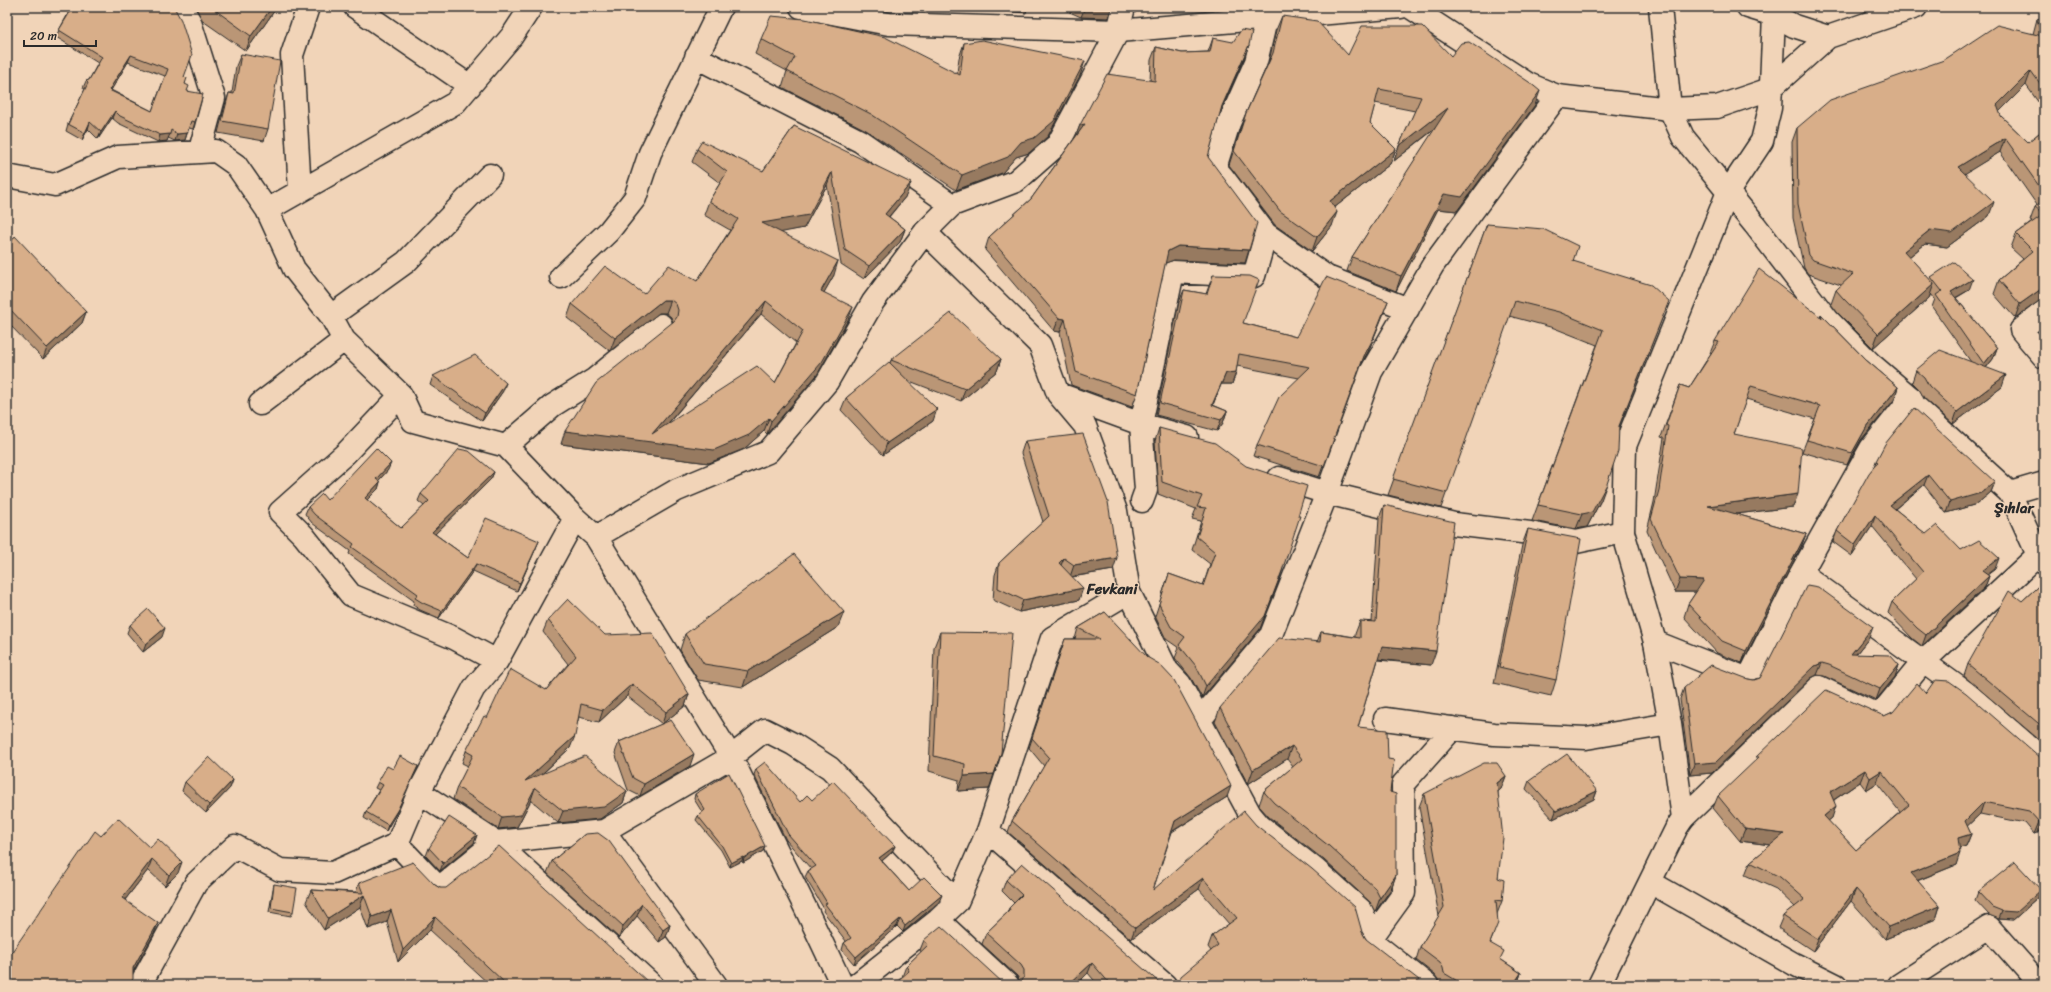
<svg xmlns="http://www.w3.org/2000/svg" width="2051" height="992" font-family="Sriracha,sans-serif">
  <style>
    .lines { fill: none; stroke-linecap: round; stroke-linejoin: round }
    .minor-casing { stroke: #2b2b2b; stroke-width: 25 }
    .tertiary-casing { stroke: #2b2b2b; stroke-width: 25 }
    .secondary-casing { stroke: #2b2b2b; stroke-width: 25 }
    .minor { stroke: #f1d4b8; stroke-width: 22 }
    .tertiary { stroke: #f1d4b8; stroke-width: 22 }
    .secondary { stroke: #f1d4b8; stroke-width: 22 }
    .wall { fill: #ba9676; stroke: #2b2b2b; fill-rule: evenodd }
    .shaded-wall { fill: #977a60; stroke: #2b2b2b }
    .building { fill: #d8ae89; stroke: #2b2b2b; fill-rule: evenodd }
    .labels { text-anchor: middle; dominant-baseline: central; stroke-width: 3; stroke-linejoin: round; paint-order: stroke }
    .district-label { font-size: 15px; font-weight: bold; fill: #2b2b2b; stroke: #f1d4b8 }
  </style>
  <rect width="100%" height="100%" fill="#f1d4b8"/>
  <filter id="ink" filterUnits="userSpaceOnUse"><feTurbulence type="fractalNoise" baseFrequency=".025" numOctaves="2"/><feDisplacementMap in="SourceGraphic" scale="8" xChannelSelector="R" yChannelSelector="G"/><feConvolveMatrix kernelMatrix="1 2 1 2 8 2 1 2 1" color-interpolation-filters="sRGB"/></filter>
  <g filter="url(#ink)">
    <g class="lines">
      <defs>
        <path id="minor" d="M181 7 190 22 214 98 200 150
          M355 7 470 86
          M696 57 860 141 952 205
          M7 176 55 185 118 157 216 151 236 165 267 210
          M300 191 292 55 308 7
          M925 232 1040 345 1058 394 1085 426 1116 511 1129 592 1167 670 1180 684 1250 814 1260 826 1316 870 1362 911 1370 940 1427 985
          M1266 234 1327 277 1408 309
          M561 277 609 231 635 198 650 153 721 7
          M2044 311 2021 330 2044 357
          M331 316 406 262 490 175
          M1059 394 1141 424 1187 437
          M401 395 344 340 331 316 294 269 267 210 455 103 512 36 531 7
          M260 404 344 340
          M506 446 552 406 595 379 661 325
          M1279 478 1327 493 1454 524 1530 533 1576 542 1623 532
          M2010 493 2044 483
          M1142 501 1146 490 1141 424 1173 272 1254 276 1266 234 1223 177 1215 168 1229 123 1256 62 1266 20 1271 7
          M596 537 677 490 768 452 827 382 873 302 925 232 952 205 1016 181 1058 144 1118 31 1124 7
          M1801 573 1969 695 2044 760
          M1655 642 1748 679 1801 573 1871 448 1911 398
          M497 661 454 638 351 595 304 536 280 512 346 453 401 395 413 421 506 446 575 518 596 537 731 757 806 909 842 985
          M1385 719 1494 734 1586 738 1670 724
          M1199 721 1271 635 1327 493 1371 372 1433 265 1557 96
          M419 792 495 842 652 985
          M1683 818 1819 687 1879 716 1923 662 2038 555
          M604 831 716 985
          M988 831 1165 985
          M397 844 439 888 495 842 604 831 731 757 765 730 793 744 830 768 957 902
          M938 920 1008 985
          M1370 940 1404 893 1403 784 1453 728
          M140 985 196 883 235 846 280 870 333 873 397 844 419 792 474 688 497 661 575 518
          M856 985 938 920 957 902 988 831 1052 638 1129 592
          M1899 985 1989 927 2035 979"/>
        <path id="tertiary" d="M1660 7 1670 109 1683 137 1755 225 1828 320 1870 363 1911 398 1914 405 2010 493 2038 555 2044 563
          M1650 882 1794 964 1836 985
          M1599 985 1677 827 1683 818 1670 724 1655 642 1623 532 1625 446 1728 192 1762 141 1770 108 1774 15"/>
        <path id="secondary" d="M801 7 889 24 1118 31 1401 7
          M1410 7 1528 84 1557 96 1670 109 1717 107 1770 89 1828 37 1916 7
          M1748 7 1774 15 1794 26 1828 37"/>
      </defs>
      <use href="#minor" class="minor-casing"/>
      <use href="#tertiary" class="tertiary-casing"/>
      <use href="#secondary" class="secondary-casing"/>
      <use href="#minor" class="minor"/>
      <use href="#tertiary" class="tertiary"/>
      <use href="#secondary" class="secondary"/>
    </g>
    <path class="wall" d="M67 7H174L185 84 195 122 193 129 189 128 185 140 175 141 168 138 167 141 158 142 118 123 112 118 98 139 88 129 82 140 66 131 68 124 85 89 83 88 86 81 89 80 98 63 56 37 59 30 69 12 66 11ZM128 62 165 76 152 111 111 90Z
      M198 7H277L246 51 203 21 197 10Z
      M1058 7H1112L1108 18 1081 17Z
      M1282 16 1348 55 1451 56 1535 105 1457 211 1438 209 1396 291 1347 271 1352 257 1435 129 1394 161 1399 146 1415 111 1375 103 1370 123 1396 149 1390 164 1334 208 1332 226 1312 251 1275 225 1229 165 1241 127 1246 113 1269 61 1276 30Z
      M2044 17V110L2026 85 1999 111 2001 116 2028 142 2044 129V299H2042L2015 318 1994 294 1999 280 2023 259 2011 248 2016 234 2032 222 2030 221 2035 207 2037 205 2000 152 1965 173 1989 216 1947 247 1925 244 1909 257 1930 280 1931 277 1969 290 1956 298 1997 348 1993 359 1986 368 2002 387 1953 424 1924 398 1919 389 1912 382 1916 370 1971 362 1932 307 1935 299 1931 294 1929 298 1873 348 1837 312 1831 304 1836 290 1841 285 1808 274 1804 268 1793 218 1792 142 1797 128 2033 34 2037 19Z
      M1213 38 1244 58 1220 112 1208 157 1245 263 1174 260 1165 263 1137 394 1132 407 1071 385 1060 332 1054 331 985 250 989 237 1031 199 1076 136 1080 125 1150 80 1151 60 1156 47 1182 53 1208 52Z
      M761 39 957 73 959 58 964 43 1080 76 1048 136 1029 153 1016 157 1002 173 956 190 866 130 782 87 787 71 755 54Z
      M241 54 268 129 264 141 218 133 225 105 229 93H232L236 66Z
      M794 126 906 196 889 217 905 229 900 242 864 279 841 264 827 185 804 228 780 232 834 275 824 292 848 320 817 375 767 434 764 431 744 449 709 463 561 444 673 322 671 317 666 313H659L610 351 567 318 572 304 644 294 697 281 730 230 704 215 709 201 720 183 692 162 697 149 763 171ZM761 314 796 343 775 383 667 425Z
      M1487 224 1573 261 1663 316 1619 427 1601 500 1587 527 1576 529 1532 521 1597 345 1554 328 1509 316 1441 508 1388 495Z
      M7 248 86 312 82 323 43 359 7 322Z
      M1213 275 1243 323 1296 337 1384 313 1368 352 1359 368 1319 477 1253 456 1257 445 1299 378 1237 366 1236 372 1232 384H1221L1213 405 1227 411 1223 423 1217 431 1156 415 1179 302 1184 290 1206 294Z
      M1821 314 1866 360 1898 387 1894 400 1861 440 1847 465 1802 452 1815 419 1746 399 1734 434 1793 507 1736 514 1806 534 1801 547 1742 663 1717 653 1684 617 1688 604 1696 592H1675L1647 531 1654 502 1664 438 1661 437 1680 385 1689 388 1711 353H1710L1715 341 1820 317Z
      M2044 317V338L2039 332Z
      M1001 359 997 371 961 401 907 380 933 421 883 455 841 410 846 398 890 363 891 360Z
      M433 376 503 391 482 421 430 385Z
      M1159 428 1298 516 1278 584 1260 629 1202 698 1191 678 1175 658 1179 648 1166 639 1155 616 1169 574 1203 586 1210 564 1192 550 1201 521 1192 519 1196 509 1158 494 1155 441Z
      M1025 441 1113 570 1072 577 1079 600 1019 612 993 600 995 575 999 563 1043 522 1021 453Z
      M1876 461 1995 482 1991 492 1977 504 1946 513 1924 485 1895 509 1926 534 1961 550 1995 569 1987 575 1989 576 1985 587 1922 646 1913 639 1888 613 1892 602 1916 579 1872 526 1852 556 1833 542 1837 531 1874 467Z
      M388 470 378 481 380 482 378 489 367 500 401 528 424 506 418 501 421 494 494 472 491 479 435 534 468 558 536 548 517 591 473 571 439 618 420 610 413 605 414 601 349 554 350 551 312 523 305 514 308 507 327 500Z
      M1384 505 1431 665 1378 660 1358 727 1390 792 1396 875 1391 889 1375 912 1370 902 1324 860 1269 817 1260 807 1259 805 1264 791 1293 767 1287 759 1248 784 1215 722 1220 708 1317 642 1321 632 1355 637V634L1360 621 1372 622 1379 518Z
      M1528 529 1556 680 1551 696 1494 683 1522 545Z
      M2044 581V744L1964 676 1968 664 2022 601Z
      M1105 612 1227 797 1172 832 1153 890 1256 825 1362 932 1366 939 1178 983 1211 951 1208 947 1212 936 1229 924 1199 889 1131 939 1008 832 1012 821 1044 766 1029 748 1065 639H1075L1078 628Z
      M548 620 605 635 689 694 685 706 663 723 690 766 640 796 628 790 615 753 619 742 662 724 627 696 599 722 579 717 570 748 541 775 627 791 623 803 600 819 558 823 531 800 517 827 498 829 453 799 457 787 468 766 462 763 466 751 487 718 546 690 568 664 543 632Z
      M130 625 162 637 143 652 127 633Z
      M838 627 743 687 698 680 680 650 685 634Z
      M940 632 994 774 989 789 958 791 959 780 929 771 934 647Z
      M1869 638 1856 654 1899 665 1895 677 1876 700 1824 676 1817 675 1811 678 1712 773 1690 775 1680 699 1684 688 1748 679 1754 680Z
      M1949 681 2044 830 2034 834 2025 823 1980 814 1967 826 1971 834 1966 846 1960 848 1956 865 1917 881 1940 906 1936 919 1885 939 1851 901 1813 951 1778 928 1783 916 1795 907 1776 889 1745 875 1750 862 1771 845 1740 841 1713 808 1718 796 1893 712 1926 693ZM1860 782 1866 790 1877 783 1900 812 1856 850 1828 821 1832 818 1834 800Z
      M418 766 395 815 386 831 364 818 366 812 379 790 375 788 378 782 393 769Z
      M756 769 800 802 812 800 895 846 892 852 882 861 909 891 939 902 903 932 897 926 854 964 842 950 844 943 846 941 823 911 824 909 805 877 808 871 811 869 786 840 754 775Z
      M1506 776 1501 789 1498 791V878L1502 901 1497 914 1493 936 1490 943 1500 959 1521 973 1517 985H1439V981L1435 975 1416 960 1420 947 1439 916 1419 807 1424 794Z
      M233 780 230 788 206 813 182 791 185 782Z
      M1529 781 1597 791 1594 799 1553 819 1526 789Z
      M695 794 765 846 763 851 743 863 742 861 730 867 721 850 696 820 698 816 702 812 694 799Z
      M585 834 670 925 666 937 659 942 637 916 619 938 547 873 552 861Z
      M477 835 474 843 440 871 426 856 429 848Z
      M101 836 150 848 178 873 165 886 148 870 125 900 154 934 133 972Z
      M1006 880 1161 984 1163 985H1098L1088 973 1076 985H1017L1020 983V981L1017 976 982 944 986 933 1007 913 1009 908 1014 903 1002 891Z
      M359 883 435 885 440 888 648 982 658 985H490L430 930 398 962 387 922 368 929 360 907 324 930 306 902 311 890 356 892Z
      M274 884 293 912 291 916 269 912 273 889Z
      M1978 892 2038 898 2013 920 1999 919 1989 915 1975 900Z
      M924 940 1003 983 902 977 906 966 921 952 920 950Z"/>
    <path class="shaded-wall" d="M272 7H277L246 51 251 36Z
      M990 7H1028L1026 13 989 10Z
      M1085 7H1112L1108 18 1081 17Z
      M1153 7H1207L1206 10H1152Z
      M1249 45 1244 58 1217 119 1222 106Z
      M131 55 128 62 107 97 109 90Z
      M1085 61 1080 76 1048 136 1029 153 1016 157 1002 173 956 190 962 175Z
      M2031 71 2026 85 1992 119 1997 105Z
      M1540 91 1535 105 1457 211 1438 209 1396 291 1401 276 1444 194Z
      M1448 108 1443 122 1394 161 1399 146Z
      M115 111 112 118 98 139 101 132Z
      M90 122 88 129 82 140 85 133Z
      M1085 124 1075 138 1080 125Z
      M187 133 185 140 175 141 177 134Z
      M170 134 167 141 158 142 160 135Z
      M2005 138 2000 152 1953 181 1958 167Z
      M1396 149 1390 164 1325 215 1330 201Z
      M832 172 827 185 804 228 758 237 762 223Z
      M911 183 906 196 880 227 885 214Z
      M1994 202 1989 216 1947 247 1925 244 1899 265 1904 251 1930 230Z
      M1337 212 1332 226 1312 251 1317 237Z
      M905 229 900 242 864 279 869 266Z
      M1178 246 1249 250 1245 263 1174 260 1163 264 1168 251Z
      M838 261 834 275 817 305 821 291Z
      M1973 279 1969 290 1946 303 1951 292Z
      M1934 284 1929 298 1873 348 1878 334Z
      M2044 287V299H2042L2015 318 2020 304Z
      M663 300H671L666 313H659L610 351 615 338Z
      M766 301 761 314 652 442 769 418 764 431 744 449 709 463 561 444 565 431 652 434Z
      M1388 301 1368 352 1359 368 1364 356Z
      M853 307 848 320 817 375 767 434 771 421Z
      M86 312 82 323 43 359 47 348Z
      M1059 318 1065 319 1060 332 1054 331Z
      M1997 348 1993 359 1980 375 1984 364Z
      M1001 359 997 371 961 401 965 389Z
      M1236 372 1232 384H1221L1208 416 1226 373Z
      M2006 375 2002 387 1953 424 1957 412Z
      M506 383 503 391 482 421 485 413Z
      M1898 387 1894 400 1861 440 1847 465 1852 453 1866 428Z
      M937 409 933 421 883 455 887 443Z
      M1227 411 1223 423 1217 431 1221 420Z
      M391 463 388 470 374 486 376 479Z
      M494 472 491 479 430 539 432 532Z
      M1928 475 1924 485 1886 516 1890 505Z
      M380 482 378 489 362 505 365 498Z
      M1995 482 1991 492 1977 504 1946 513 1950 502Z
      M1607 484 1601 500 1587 527 1576 529 1582 514Z
      M1798 494 1793 507 1704 518 1708 506Z
      M1875 515 1872 526 1852 556 1855 545Z
      M1806 534 1801 547 1742 663 1746 651Z
      M539 541 536 548 517 591 520 583Z
      M1064 558 1059 570V563Z
      M1117 558 1113 570 1070 577 1074 565Z
      M1999 558 1995 569 1978 582 1982 571Z
      M476 564 473 571 439 618 442 611Z
      M1282 571 1260 629 1202 698 1206 686Z
      M1989 576 1985 587 1922 646 1926 635Z
      M1680 579 1704 580 1699 592H1675Z
      M1083 588 1079 600 1019 612 1023 600Z
      M844 612 838 627 743 687 748 671Z
      M1873 627 1869 638 1847 665 1851 654Z
      M165 628 162 637 143 652 146 644Z
      M1382 646 1436 651 1431 665 1377 659Z
      M1822 663 1817 675 1811 678 1712 773 1690 775 1694 764 1815 666Z
      M1899 665 1895 677 1876 700 1880 689Z
      M632 684 627 696 599 722 603 710Z
      M689 694 685 706 662 724 666 712Z
      M575 736 570 748 521 793 525 781Z
      M1292 746 1287 759 1248 784 1253 770Z
      M694 754 690 766 640 796 644 784Z
      M418 766 395 815 386 831 388 825Z
      M1865 770 1860 782 1826 805 1830 792Z
      M1881 771 1877 783 1866 790 1870 778Z
      M994 774 989 789 958 791 964 776Z
      M1506 776 1501 789 1493 796 1497 783Z
      M233 780 230 788 206 813 209 805Z
      M1231 786 1227 797 1171 832 1175 821Z
      M535 788 531 800 517 827 498 829 502 817Z
      M627 791 623 803 600 819 558 823 563 811Z
      M1597 791 1594 799 1553 819 1556 811Z
      M1984 802 1980 814 1960 833 1965 821Z
      M1836 806 1832 818 1819 828 1824 816Z
      M2044 820V830L2034 834 2039 822Z
      M1745 829 1784 834 1779 846 1740 841Z
      M1971 834 1966 846 1953 850 1958 838Z
      M477 835 474 843 440 871 443 863Z
      M765 846 763 851 743 863 744 858Z
      M895 846 892 852 877 865 879 858Z
      M1960 853 1956 865 1906 885 1911 873Z
      M743 857 742 861 730 867 731 863Z
      M152 859 148 870 118 909 122 898Z
      M182 862 178 873 165 886 169 875Z
      M1396 875 1391 889 1375 912 1380 898Z
      M1203 878 1199 889 1131 939 1135 928Z
      M1856 889 1851 901 1813 951 1818 939Z
      M2041 890 2038 898 2013 920 1999 919 2002 911Z
      M364 895 360 907 324 930 328 918Z
      M942 895 939 902 903 932 905 926Z
      M642 904 637 916 619 938 623 926Z
      M1940 906 1936 919 1885 939 1889 927Z
      M391 910 387 922 368 929 372 917Z
      M435 917 430 930 398 962 403 950Z
      M900 919 897 926 854 964 856 957Z
      M158 923 154 934 129 979 133 968Z
      M670 925 666 937 659 942 663 930Z
      M1092 963 1088 973 1076 985H1068Z
      M1521 973 1517 985H1513Z"/>
    <path class="building" d="M73 7H174L181 20 192 55 184 77 187 78 185 84 189 86 187 91 203 94 195 122 191 121 187 133 177 134 171 130 170 134 160 135 120 116 115 111 101 132 90 122 85 133 68 124 88 83 86 81 89 80 102 57 59 30ZM131 55 168 69 152 111 109 90Z
      M211 7H272L251 36Z
      M771 16 805 19 885 37 960 75 964 43 982 40 1085 61 1054 121 1034 138 1021 142 1008 157 962 175 871 114 787 71 795 57 761 39Z
      M1282 16 1317 21 1348 55 1362 26H1422L1451 56 1461 43 1469 42 1529 82 1540 91 1462 197 1444 194 1401 276 1352 257 1448 108 1399 146 1421 97 1379 89 1370 123 1396 149 1330 201 1337 212 1317 237 1280 211 1234 151 1246 113 1273 53Z
      M2044 17V89L2031 71 1997 105 2001 116 2028 142 2044 129V193L2005 138 1958 167 1994 202 1952 233 1930 230 1904 251 1934 284 1878 334 1843 298 1836 290 1853 274 1813 260 1809 255 1798 204 1797 128 1830 100 1944 60 1997 25 2042 36 2037 19Z
      M1241 30 1252 32 1249 45 1222 106 1208 157 1257 223 1249 250 1178 246 1168 251 1137 394 1076 372 1065 319 1059 318 989 237 1031 199 1085 124 1080 125 1107 74 1155 81 1156 47 1182 53 1210 52 1213 38 1233 42Z
      M241 54 280 61 268 129 222 121 229 93 234 94Z
      M794 126 911 183 885 214 905 229 869 266 845 250 832 172 809 215 762 223 838 261 821 291 853 307 822 362 771 421 769 418 749 435 714 450 565 431 596 383 674 321 677 317 678 310 676 304 671 300H663L615 338 572 304 605 266 644 294 669 265 697 281 738 219 709 201 727 172 697 149 702 141 763 171ZM766 301 803 331 775 383 757 366 652 434Z
      M2044 199V287L2020 304 1999 280 2033 251 2016 234 2044 214 2035 207Z
      M1487 224 1543 229 1578 246 1573 261 1651 285 1669 301 1619 426 1618 451 1607 484 1592 512 1582 514 1538 505 1603 330 1559 312 1515 301 1447 493 1393 479Z
      M15 236 86 312 47 348 7 306V248Z
      M1954 262 1973 279 1951 292 1997 348 1984 364 1936 295 1942 291 1931 277Z
      M1759 269 1822 318 1821 314 1866 360 1898 387 1866 428 1852 453 1807 440 1820 406 1751 386 1734 434 1802 448 1798 494 1708 506 1806 534 1746 651 1722 641 1688 604 1704 580 1680 579 1651 519 1659 490 1668 426 1666 425 1680 385 1689 388 1719 342 1715 341Z
      M1213 275 1250 276 1259 280 1243 323 1296 337 1326 277 1388 301 1372 341 1364 356 1324 466 1257 445 1279 397 1310 367 1239 354 1236 372 1226 373 1212 405 1227 411 1221 420 1160 403 1184 290 1207 294Z
      M951 313 1001 359 965 389 891 360Z
      M1940 350 2006 375 1957 412 1929 386 1924 377 1916 370Z
      M475 355 506 383 485 413 433 376Z
      M889 362 937 409 887 443 846 398Z
      M1914 408 1995 482 1981 493 1950 502 1928 475 1890 505 1926 534 1937 525 1961 550 1979 540 1999 558 1982 571 1989 576 1926 635 1917 628 1892 602 1923 572 1875 515 1855 545 1837 531 1869 473 1878 462 1876 461 1885 444Z
      M1159 428 1215 443 1246 466 1307 486 1298 516H1300L1282 571 1265 616 1206 686 1196 666 1179 645 1185 637 1171 627 1159 604 1169 574 1203 586 1215 552 1197 537 1206 508 1197 507 1202 496 1162 482Z
      M1083 434 1108 502 1117 558 1074 565 1064 558 1059 563 1083 588 1023 600 998 588 999 563 1049 516 1025 441Z
      M376 448 391 463 376 479 380 482 365 498 401 528 429 501 421 494 459 449 469 451 494 472 432 532 468 558 486 518 539 541 520 583 476 564 442 611 423 603 415 598 418 594 352 547 354 544 315 515 308 507 322 494 327 500Z
      M1384 505 1454 522 1436 651 1382 646 1358 727 1387 730 1388 759 1394 760 1390 792 1396 794V875L1380 898 1375 888 1329 846 1274 803 1265 793 1264 791 1302 759 1292 746 1253 770 1220 708 1279 638 1320 642 1321 632 1360 638V621L1376 622Z
      M1528 529 1581 539 1556 680 1499 667Z
      M794 554 844 612 748 671 704 664 685 634Z
      M2044 581V728L1968 664 2009 591 2022 601Z
      M1807 585 1818 587 1873 627 1851 654 1890 655 1899 665 1880 689 1829 665 1822 663 1815 666 1716 762 1694 764 1684 688 1711 665 1748 679 1754 680 1760 678Z
      M568 599 605 635 652 633 689 694 666 712 632 684 603 710 581 704 575 736 525 781 585 756 627 791 604 807 563 811 535 788 521 815 502 817 457 787 473 755 466 751 484 716 487 718 510 669 546 690 576 656 548 620Z
      M148 609 165 628 146 644 130 625Z
      M1105 612 1147 657 1159 664 1174 680 1231 786 1175 821 1153 890 1244 811 1256 825 1312 869 1355 907 1362 932 1366 939 1419 980 1414 985H1172L1178 983 1181 976 1218 945 1212 936 1237 918 1203 878 1135 928 1012 821 1049 757 1032 738 1065 639H1100L1078 628Z
      M940 632 1012 633 1001 753 994 774 964 776 965 764 934 756Z
      M1935 680 1949 681 1966 693 2041 758 2044 759V820L2039 822 2029 811 1984 802 1965 821 1971 834 1958 838 1960 853 1911 873 1940 906 1889 927 1856 889 1818 939 1783 916 1805 899 1780 877 1750 862 1784 834 1745 829 1718 796 1759 757H1756L1826 690 1884 716 1893 712 1917 683 1926 693ZM1865 770 1870 778 1881 771 1909 805 1856 850 1824 816 1836 806 1830 792Z
      M671 720 694 754 644 784 633 778 619 742Z
      M1567 754 1597 791 1556 811 1529 781Z
      M400 756 418 766 398 809 388 825 366 812 383 785 378 782 387 766 393 769Z
      M209 757 233 780 209 805 185 782Z
      M765 762 800 802 807 795 812 800 833 781 895 846 879 858 909 891 924 877 942 895 905 926 900 919 856 957 844 943 851 938 825 904 827 903 808 871 816 866 788 834 756 769Z
      M1484 763H1497L1506 776 1497 783 1503 838 1498 878 1504 880 1502 901 1496 900 1498 923 1490 943 1504 951 1500 959 1521 973 1513 985H1464L1444 973 1443 968 1440 962 1420 947 1444 907 1424 794Z
      M729 773 765 846 744 858 743 857 731 863 722 846 698 816 705 810 695 794Z
      M449 817 477 835 443 863 429 848Z
      M118 818 150 848 158 839 182 862 169 875 152 859 122 898 158 923 133 968V979L129 985H7V959L95 831 101 836Z
      M598 833 609 841 670 925 663 930 642 904 623 926 552 861 585 834Z
      M499 846 648 982 658 985H504L505 983 435 917 403 950 391 910 372 917 364 895 328 918 311 890 363 893 359 883 413 862 435 885 440 888H446Z
      M2015 862 2041 890 2016 912 2002 911 1992 907 1978 892Z
      M1022 863 1161 984 1163 985H1111L1092 963 1068 985H1017L1021 983 1024 977V970L1021 965 986 933 1010 910 1009 908 1022 895 1006 880Z
      M274 884 297 888 293 912 271 908Z
      M941 926 1003 983 1007 985H893L909 971 906 966 928 945 924 940Z"/>
  </g>
  <g class="labels">
    <g class="district-label">
      <text x="2014" y="508">Şıhlar</text>
      <text x="1112" y="589">Fevkani</text>
    </g>
  </g>
  <rect width="2051" height="992" fill="none" stroke="#f1d4b8" stroke-width="24"/>
  <rect x="12" y="12" width="2027" height="968" fill="none" stroke="#2b2b2b" stroke-width="1.5" filter="url(#ink)"/>
  <path d="M24 40v6h72v-6" fill="none" stroke="#2b2b2b" stroke-width="2"/>
  <text x="30" y="40" font-size="12" fill="#2b2b2b" stroke="#f1d4b8" stroke-width="3" paint-order="stroke">20 m</text>
</svg>
